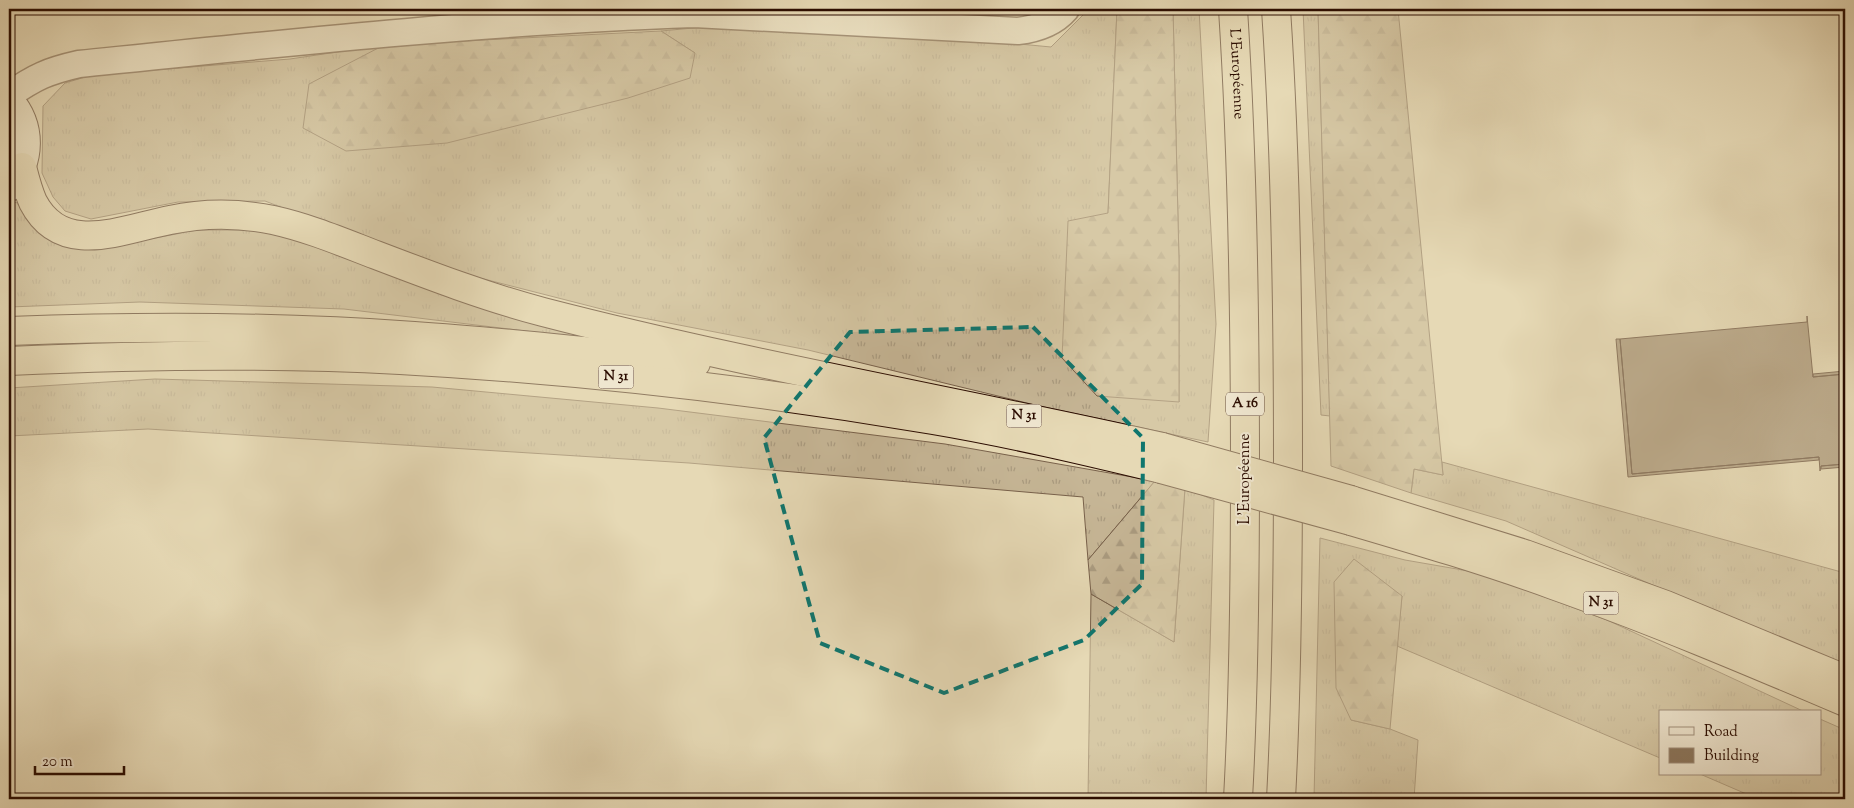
<svg xmlns="http://www.w3.org/2000/svg" width="1854" height="808" font-family="'Sorts Mill Goudy',serif">
  <style>
    .grass { fill: url(#grass-tufts); stroke: #78614b }
    .forest { fill: url(#forest-firs); stroke: #78614b }
    .building { fill: #8c775e; stroke: #2b0c00 }
    .lines { fill: none; stroke-linecap: round; stroke-linejoin: round }
    .street-casing { stroke: #5a3f2d; stroke-width: 29 }
    .secondary-casing { stroke: #2b0c00; stroke-width: 30 }
    .highway-casing { stroke: #2b0c00; stroke-width: 30 }
    .street { stroke: #efe6cf; stroke-width: 26 }
    .secondary { stroke: #efe6cf; stroke-width: 28 }
    .highway { stroke: #e6d9b5; stroke-width: 28 }
    .highway-bridge-casing { stroke: #2b0c00; stroke-width: 30; stroke-linecap: butt }
    .highway-bridge { stroke: #e6d9b5; stroke-width: 28 }
    .marked { fill: none; stroke: #0f766e; stroke-width: 4; stroke-dasharray: 10 6; stroke-linejoin: round }
    .labels { text-anchor: middle; dominant-baseline: central; stroke-width: 4; stroke-linejoin: round; paint-order: stroke }
    .shield { fill: #efe6cf; stroke: #664d3e; stroke-width: 1 }
    .shield-label { font-size: 14px; font-weight: bold; fill: #2b0c00 }
    .street-label { font-size: 15px; fill: #2b0c00; stroke: #efe6cf }
  </style>
  <defs>
    <pattern id="grass-tufts" width="24" height="20" patternUnits="userSpaceOnUse" patternTransform="scale(1.25)"><rect width="24" height="20" fill="#c6b696"/><path d="M3 7l-1-3M5 7V3M7 7l1-3M15 17l-1-3M17 17v-4M19 17l1-3" fill="none" stroke="#aa9b80"/></pattern>
    <pattern id="forest-firs" width="22" height="20" patternUnits="userSpaceOnUse" patternTransform="scale(1.25)"><rect width="22" height="20" fill="#c6b696"/><path d="M5 1l3.5 6h-7zM16 11l3.5 6h-7z" fill="#aa9b80"/></pattern>
  </defs>
  <rect width="100%" height="100%" fill="#e6d9b5"/>
  <filter id="stains"><feTurbulence type="fractalNoise" baseFrequency=".004" numOctaves="4"/><feColorMatrix values="0 0 0 0 .2 0 0 0 0 .09 0 0 0 0 .02 0 0 0 .5 -.17"/></filter>
  <radialGradient id="worn" r=".72"><stop offset=".6" stop-color="#630" stop-opacity="0"/><stop offset="1" stop-color="#630" stop-opacity=".3"/></radialGradient>
  <path class="grass" d="M1086 9H1117L1108 214 1179 402V260L1173 9H1199L1216 324 1208 442 1035 405 808 350 617 313 476 277 350 234 265 201 178 202 91 219 65 211 53 197 42 173 43 106 65 83 92 75 290 59 384 45 695 53 661 31 736 24 988 41 1051 47 1086 12Z
    M1303 9H1318L1330 416 1321 415Z
    M16 202 37 228 103 248 197 230H254L301 241 575 333V337L344 309 140 302 9 307V207Z
    M155 379 432 387 658 408 945 444 1155 481 1088 560 1083 497 689 463 148 429 9 436V388Z
    M1442 462 1845 573V669L1506 521 1411 493 1414 469 1443 475Z
    M1185 488 1214 500 1206 799H1088L1091 594 1174 642Z
    M1320 538 1405 560 1480 573 1607 620 1805 712H1660V758L1397 646 1402 596 1351 720 1390 729 1418 740 1414 799H1314Z
    M1820 719 1845 730V799H1758L1700 774H1820Z"/>
  <path class="forest" d="M1117 9H1173L1179 260V402L1097 396 1062 358 1068 221 1108 213Z
    M1318 9H1398L1443 475 1414 469 1411 493 1331 466Z
    M661 31 695 53 690 78 628 98 447 143 346 151 303 128 309 84 384 45Z
    M1155 481 1185 488 1174 642 1091 594 1088 560Z
    M1354 559 1402 596 1390 729 1351 720 1336 688 1334 582Z"/>
  <path class="building" d="M1807 316 1813 377 1845 374V464L1821 466 1820 471 1819 457 1632 474 1620 339 1807 322Z
    M1616 339H1620L1632 474 1819 457V460L1628 477Z
    M1845 371V374L1813 377V374Z
    M1845 464V467L1821 469V466Z"/>
  <g class="lines">
    <defs>
      <path id="street" d="M9 95C35 77 48 71 79 64 284 43 489 21 694 14L1018 31C1036 29 1054 23 1066 9"/>
      <path id="secondary" d="M9 100C32 126 31 161 9 187"/>
      <g id="highway">
        <path id="s1" d="M1233 9C1243 162 1245 316 1245 470 1245 579 1244 690 1238 799"/>
        <path d="M1276 9C1286 158 1288 308 1288 458 1288 571 1287 686 1281 799"/>
        <path d="M22 167C25 179 28 191 33 202 62 258 123 229 170 220 203 213 239 213 273 220 309 228 342 242 376 255 431 276 486 297 543 312 748 365 956 401 1162 447"/>
        <path d="M9 331C143 326 279 326 414 336 508 342 602 353 696 363"/>
        <path d="M9 361C139 355 270 353 400 360 578 370 757 390 933 420 1010 433 1086 451 1161 469"/>
        <path d="M1351 500 1525 554 1666 605 1845 679"/>
        <path d="M1351 521C1419 541 1487 561 1553 585 1652 620 1749 661 1845 702"/>
      </g>
    </defs>
    <use href="#street" class="street-casing"/>
    <use href="#secondary" class="secondary-casing"/>
    <use href="#highway" class="highway-casing"/>
    <use href="#street" class="street"/>
    <use href="#secondary" class="secondary"/>
    <use href="#highway" class="highway"/>
    <defs>
      <path id="highway-bridge" d="M1162 447 1351 500
        M1161 469 1351 521"/>
    </defs>
    <use href="#highway-bridge" class="highway-bridge-casing"/>
    <use href="#highway-bridge" class="highway-bridge"/>
  </g>
  <path d="M0 0H1854V808H0ZM1033 327 1143 438 1142 584 1084 640 944 693 820 643 764 438 850 332Z" fill="#e6d9b5" fill-opacity=".55" fill-rule="evenodd"/>
  <path class="marked" d="M1033 327 1143 438 1142 584 1084 640 944 693 820 643 764 438 850 332Z"/>
  <g class="labels">
    <g class="shield">
      <rect x="598.5" y="365.5" width="35" height="23" rx="4"/>
      <rect x="1226" y="392.5" width="38" height="23" rx="4"/>
      <rect x="1006.5" y="404.5" width="35" height="23" rx="4"/>
      <rect x="1583.5" y="591.5" width="35" height="23" rx="4"/>
    </g>
    <g class="shield-label">
      <text x="616" y="377">N 31</text>
      <text x="1245" y="404">A 16</text>
      <text x="1024" y="416">N 31</text>
      <text x="1601" y="603">N 31</text>
    </g>
    <g class="street-label">
      <text stroke="none"><textPath href="#s1" startOffset="65">L'Européenne</textPath></text>
      <text transform="translate(1245 479) rotate(-90)">L'Européenne</text>
    </g>
  </g>
  <rect width="1854" height="808" fill="none" stroke="#e6d9b5" stroke-width="30"/>
  <rect x="10" y="10" width="1834" height="788" fill="none" stroke="#2b0c00" stroke-width="2.5"/>
  <rect x="15" y="15" width="1824" height="778" fill="none" stroke="#2b0c00"/>
  <rect x="1659" y="710" width="162" height="65" fill="#efe6cf" stroke="#a18f7c"/>
  <rect x="1669" y="727" width="25" height="8" fill="#efe6cf" stroke="#a18f7c"/>
  <text x="1704" y="736" font-size="15" fill="#2b0c00">Road</text>
  <rect x="1669" y="748" width="25" height="15" fill="#8c775e" stroke="#a18f7c"/>
  <text x="1704" y="760" font-size="15" fill="#2b0c00">Building</text>
  <path d="M35 766v8h89v-8" fill="none" stroke="#2b0c00" stroke-width="2.5"/>
  <text x="42" y="766" font-size="15" fill="#2b0c00" stroke="#efe6cf" stroke-width="4" paint-order="stroke">20 m</text>
  <rect width="100%" height="100%" filter="url(#stains)"/>
  <rect width="100%" height="100%" fill="url(#worn)"/>
</svg>
